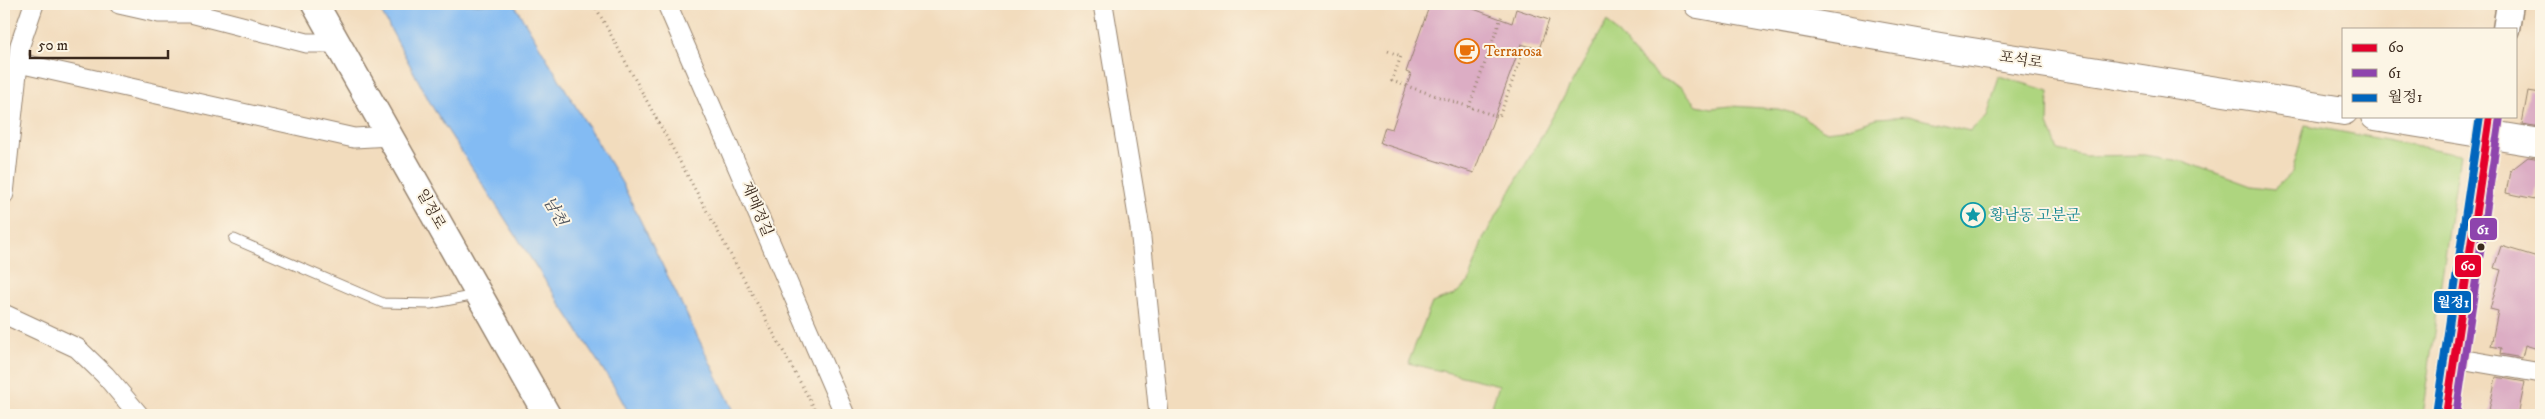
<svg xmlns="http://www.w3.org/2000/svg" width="2545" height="419" font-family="'IM FELL DW Pica','Noto Serif KR',serif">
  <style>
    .green { fill: #aed57f; stroke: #74804e }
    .water { fill: #83bbf3; stroke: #5f7288 }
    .building { fill: #dcadc4 }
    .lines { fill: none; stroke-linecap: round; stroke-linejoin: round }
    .lane-casing { stroke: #96836e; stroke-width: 11 }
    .street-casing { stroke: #96836e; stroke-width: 21 }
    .secondary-casing { stroke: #96836e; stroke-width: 29 }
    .primary-casing { stroke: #96836e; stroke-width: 30 }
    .path { stroke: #96836e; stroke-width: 3; stroke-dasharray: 1 4; stroke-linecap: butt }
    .lane { stroke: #fff; stroke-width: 9 }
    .street { stroke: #fff; stroke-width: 19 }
    .secondary { stroke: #fff; stroke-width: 26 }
    .primary { stroke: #fff; stroke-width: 28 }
    .bus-1-casing { stroke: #fcf5e5; stroke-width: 11 }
    .bus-2-casing { stroke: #fcf5e5; stroke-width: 11 }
    .bus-3-casing { stroke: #fcf5e5; stroke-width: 11 }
    .bus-1 { stroke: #e4002b; stroke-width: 8 }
    .bus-2 { stroke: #8e44ad; stroke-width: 8 }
    .bus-3 { stroke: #0065bd; stroke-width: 8 }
    .bus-dot { fill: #3b2a1e; stroke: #fcf5e5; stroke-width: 2 }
    .labels { text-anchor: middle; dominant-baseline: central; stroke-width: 4; stroke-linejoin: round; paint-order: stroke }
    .food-label { font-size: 15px; fill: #c56008; stroke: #fcf5e5; text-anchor: start }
    .street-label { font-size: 15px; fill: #3b2a1e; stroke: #fcf5e5 }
    .culture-label { font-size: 15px; fill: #0d838f; stroke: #fcf5e5; text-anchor: start }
    .water-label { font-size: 16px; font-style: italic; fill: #51565e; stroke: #fcf5e5 }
    .line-badge { stroke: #fcf5e5; stroke-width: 2 }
    .badge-label { font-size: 14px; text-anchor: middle; font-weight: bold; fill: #fff }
  </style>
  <rect width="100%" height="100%" fill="#fcf5e5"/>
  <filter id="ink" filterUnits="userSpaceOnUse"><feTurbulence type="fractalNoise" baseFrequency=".02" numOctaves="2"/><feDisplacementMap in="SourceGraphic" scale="10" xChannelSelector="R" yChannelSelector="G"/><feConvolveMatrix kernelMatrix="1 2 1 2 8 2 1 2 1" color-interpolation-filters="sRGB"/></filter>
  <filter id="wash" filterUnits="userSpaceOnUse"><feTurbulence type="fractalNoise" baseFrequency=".0096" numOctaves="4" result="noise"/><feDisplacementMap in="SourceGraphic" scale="20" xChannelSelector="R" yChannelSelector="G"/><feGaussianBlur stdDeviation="1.12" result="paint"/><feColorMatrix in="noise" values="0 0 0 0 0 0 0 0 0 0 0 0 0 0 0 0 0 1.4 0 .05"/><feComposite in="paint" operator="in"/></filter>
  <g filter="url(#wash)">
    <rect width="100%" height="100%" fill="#f2dcbd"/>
    <path class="green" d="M1607 21 1637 56 1660 78 1681 87 1697 105 1712 108 1731 106 1778 109 1803 116 1812 124 1825 131 1843 129 1877 118 1908 116 1970 131 1987 116 1999 76 2049 91 2048 124 2058 150 2085 156 2144 155 2186 162 2251 186 2274 189 2292 172 2305 125 2460 154 2422 415H1489L1499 385 1408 363 1432 303 1454 295 1469 282 1482 241Z"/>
    <path class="water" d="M377 4H514L622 183 736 415H630L615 388 433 108Z"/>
    <g id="blocks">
      <path class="building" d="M1430 4H1460L1512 23 1516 9 1549 20 1539 49 1521 44 1474 173 1380 143 1385 127 1392 129 1411 74 1406 72Z
        M2528 91 2541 93V127L2522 124Z
        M2528 157 2541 159V180H2538L2535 199 2506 193 2510 171Z
        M2501 246 2541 258V350L2525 345 2522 358 2500 354 2501 348 2491 346 2498 311 2490 309 2501 270 2494 268Z
        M2496 377 2525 382 2518 415H2488Z"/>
    </g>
  </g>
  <g filter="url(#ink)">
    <use href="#blocks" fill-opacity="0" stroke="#96836e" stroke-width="1"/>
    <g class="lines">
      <defs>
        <path id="lane" d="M234 239 383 303 430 304 476 295"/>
        <path id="street" d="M119 4 159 13H191L307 43H337
          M667 4 845 415
          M1103 4 1140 228 1159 415
          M19 63 354 138 390 136
          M4 194 20 45 34 4
          M4 314 77 348 105 375 139 415
          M2454 358 2541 373"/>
        <path id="secondary" d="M315 4 547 415
          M2506 29 2510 4
          M2446 415 2490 116"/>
        <path id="primary" d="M1698 4 1940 47 2344 111
          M2375 116 2541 143"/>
      </defs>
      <use href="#lane" class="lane-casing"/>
      <use href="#street" class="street-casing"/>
      <use href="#secondary" class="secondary-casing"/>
      <use href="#primary" class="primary-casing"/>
      <path class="path" d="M594 4 818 415
        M1388 51 1401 56 1392 81 1499 117 1521 58
        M1469 107 1502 15"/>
      <use href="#lane" class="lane"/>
      <use href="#street" class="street"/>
      <use href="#secondary" class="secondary"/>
      <use href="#primary" class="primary"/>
      <defs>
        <path id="bus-1" d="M2446 415 2490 116"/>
        <path id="bus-2" d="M2456 415 2500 117"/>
        <path id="bus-3" d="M2436 414 2480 116"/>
      </defs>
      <use href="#bus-1" class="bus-1-casing"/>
      <use href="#bus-2" class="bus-2-casing"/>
      <use href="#bus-3" class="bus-3-casing"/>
      <use href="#bus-1" class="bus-1"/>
      <use href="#bus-2" class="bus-2"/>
      <use href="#bus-3" class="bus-3"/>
    </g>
  </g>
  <defs>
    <symbol id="cafe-ring" viewBox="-11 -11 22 22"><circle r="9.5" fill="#fcf5e5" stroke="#e8710a" stroke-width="1.5"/><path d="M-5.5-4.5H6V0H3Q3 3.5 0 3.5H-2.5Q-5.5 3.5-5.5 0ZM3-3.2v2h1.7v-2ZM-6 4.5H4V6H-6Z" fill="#e8710a"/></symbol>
    <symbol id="sight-ring" viewBox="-11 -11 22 22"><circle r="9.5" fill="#fcf5e5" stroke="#0f9aa8" stroke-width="1.5"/><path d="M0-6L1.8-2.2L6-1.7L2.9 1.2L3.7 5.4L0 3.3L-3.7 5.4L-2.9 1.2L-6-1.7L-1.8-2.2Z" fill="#0f9aa8"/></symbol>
  </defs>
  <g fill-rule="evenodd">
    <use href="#cafe-ring" x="1453" y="37" width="28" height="28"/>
    <use href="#sight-ring" x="1959" y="201" width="28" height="28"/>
  </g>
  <circle class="bus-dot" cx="2481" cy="247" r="4.5"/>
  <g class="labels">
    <g class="food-label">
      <text x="1484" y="51">Terrarosa</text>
    </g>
    <g class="street-label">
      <text transform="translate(2021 60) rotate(9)">포석로</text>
      <text transform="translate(431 209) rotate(61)">일정로</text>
      <text transform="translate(757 209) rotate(67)">재매정길</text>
    </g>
    <g class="culture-label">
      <text x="1990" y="215">황남동 고분군</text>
    </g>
    <g class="water-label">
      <text transform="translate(555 211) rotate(61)">남천</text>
    </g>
  </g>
  <g class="line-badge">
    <rect x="2469" y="217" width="29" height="24" rx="5" fill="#8e44ad"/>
    <rect x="2454" y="254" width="28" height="24" rx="5" fill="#e4002b"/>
    <rect x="2433" y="290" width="39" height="24" rx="5" fill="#0065bd"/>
  </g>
  <g class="badge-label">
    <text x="2483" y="234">61</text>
    <text x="2468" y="270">60</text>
    <text x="2453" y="307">월정1</text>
  </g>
  <rect width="2545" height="419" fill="none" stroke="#fcf5e5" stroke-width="20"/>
  <rect x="2342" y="28" width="175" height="90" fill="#fcf5e5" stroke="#afa495"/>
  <rect x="2352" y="44" width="25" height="8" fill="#e4002b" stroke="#afa495"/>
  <text x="2388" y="52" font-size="15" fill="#3b2a1e">60</text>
  <rect x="2352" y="69" width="25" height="8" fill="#8e44ad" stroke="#afa495"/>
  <text x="2388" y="78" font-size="15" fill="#3b2a1e">61</text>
  <rect x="2352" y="94" width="25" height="8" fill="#0065bd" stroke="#afa495"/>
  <text x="2388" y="102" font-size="15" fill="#3b2a1e">월정1</text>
  <path d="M30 50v8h138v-8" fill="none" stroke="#3b2a1e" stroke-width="2.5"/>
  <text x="38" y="50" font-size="15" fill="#3b2a1e" stroke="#fcf5e5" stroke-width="4" paint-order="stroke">50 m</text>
</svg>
